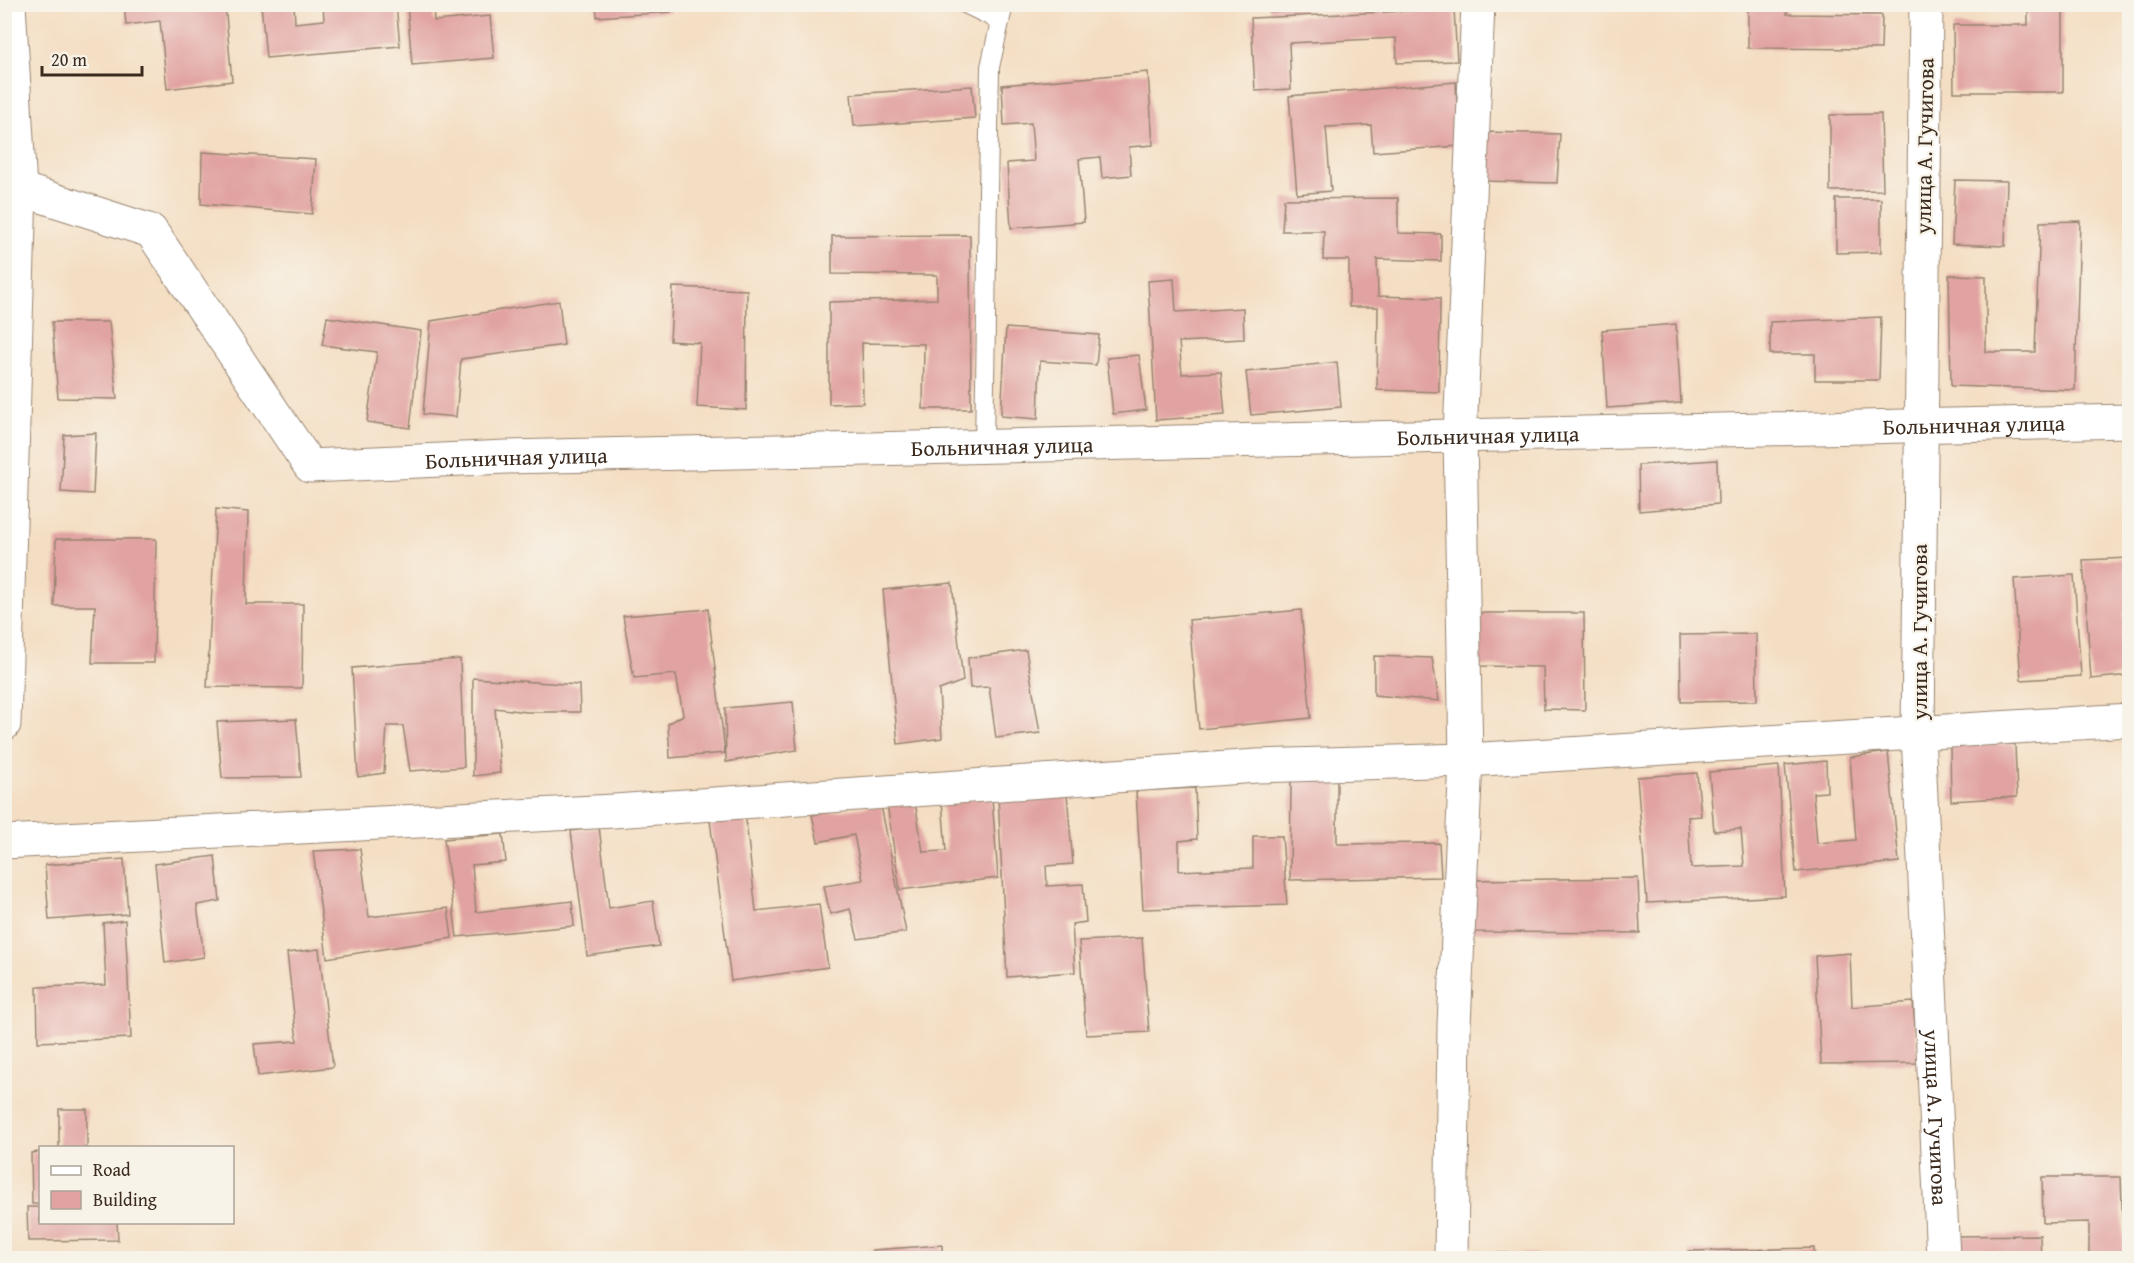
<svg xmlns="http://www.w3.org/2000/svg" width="2134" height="1263" font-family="'Gentium Book Plus',serif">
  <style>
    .building { fill: #e1a3a1 }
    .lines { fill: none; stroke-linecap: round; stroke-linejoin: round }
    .service-casing { stroke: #988470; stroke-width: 20 }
    .minor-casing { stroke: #988470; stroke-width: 35 }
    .service { stroke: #fff; stroke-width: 18 }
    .minor { stroke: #fff; stroke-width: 33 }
    .labels { text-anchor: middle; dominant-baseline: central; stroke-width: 4.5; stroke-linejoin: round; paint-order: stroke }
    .street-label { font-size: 22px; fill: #3b2a1e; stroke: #f7f3e8 }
  </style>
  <rect width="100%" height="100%" fill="#f7f3e8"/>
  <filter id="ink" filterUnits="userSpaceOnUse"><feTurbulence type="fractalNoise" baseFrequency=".0167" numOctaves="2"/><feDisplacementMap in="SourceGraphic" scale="12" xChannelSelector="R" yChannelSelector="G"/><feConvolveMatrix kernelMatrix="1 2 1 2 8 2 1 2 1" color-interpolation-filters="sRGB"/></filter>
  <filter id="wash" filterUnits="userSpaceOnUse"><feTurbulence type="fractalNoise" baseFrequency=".008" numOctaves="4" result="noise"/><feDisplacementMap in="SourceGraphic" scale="24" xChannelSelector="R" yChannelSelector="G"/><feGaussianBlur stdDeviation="1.35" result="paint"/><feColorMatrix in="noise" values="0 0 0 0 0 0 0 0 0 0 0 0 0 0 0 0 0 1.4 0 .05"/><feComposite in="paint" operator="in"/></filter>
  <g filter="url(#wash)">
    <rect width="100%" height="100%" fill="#f4dec3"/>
    <g id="blocks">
      <path class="building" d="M124 4H225L232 81 167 89 160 21 126 25Z
        M261 4H294L295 23 324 20 323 4H396L400 46 266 58Z
        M407 4H433L434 21 490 16 494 58 412 65Z
        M596 4H670L671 12 597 17Z
        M1270 4H1305V11L1270 12Z
        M1748 4H1787V14L1882 15 1881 49 1748 48Z
        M2028 4H2063V92H1954L1953 25H2028Z
        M1454 9 1457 61 1397 63 1396 38 1289 43 1291 89 1255 91 1251 18Z
        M1148 72 1153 145 1129 147 1131 175 1102 178 1100 157 1079 159 1084 222 1011 228 1007 163 1034 161 1031 123 1004 125 1002 85Z
        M1456 82 1459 146 1373 152 1371 125 1326 127 1331 191 1297 194 1289 96Z
        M972 86 975 118 854 126 851 94Z
        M1881 114 1883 190 1830 191V115Z
        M1485 132 1560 134 1557 183 1484 181Z
        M202 152 316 159 312 214 201 204Z
        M1955 180 2007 181 2005 246 1952 244Z
        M1398 198V233L1441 234V261L1377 259 1378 296 1440 298 1439 392 1377 390 1378 307H1349V260H1323L1324 231H1282L1284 199Z
        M1836 199H1881V252L1836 253Z
        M2080 221 2075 390 1951 386 1949 275 1986 276V352H2035L2040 222Z
        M970 235 971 409H923L924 344 862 343 863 403 829 404V302L937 299V275L832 274V236Z
        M1174 279 1176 312 1243 308 1244 339 1179 342 1182 374 1221 372 1225 415 1156 420 1148 281Z
        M673 287 747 290 746 410 697 407 700 343 670 341Z
        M559 301 564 345 461 359 456 417 423 414 431 321Z
        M327 317 421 331 410 428 367 422 377 352 322 345Z
        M1881 317 1879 380H1815V354H1770V322Z
        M52 322H109L117 399 58 398Z
        M1676 324 1681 403 1607 408 1602 330Z
        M1006 328 1099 335 1096 365 1040 361 1038 419 1001 416Z
        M1139 355 1146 410 1113 414 1107 358Z
        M1337 362 1341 407 1251 415 1246 372Z
        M96 433 93 494 61 492 64 435Z
        M1717 460 1718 504 1639 511 1638 465Z
        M216 509 248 512 246 604H303L302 688 207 687Z
        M56 539H156L154 663H92L95 606H54Z
        M2130 558V611L2124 612 2130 675 2091 679 2083 560Z
        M2074 575 2081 676 2021 680 2014 579Z
        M952 583 963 681 939 690 942 738 898 744 883 590Z
        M708 609 725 753 670 758 668 724 683 715 676 674 634 678 623 616Z
        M1301 610 1311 718 1199 729 1189 620Z
        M1471 613H1584L1585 710 1544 709 1543 667 1474 666Z
        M1756 634 1757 701 1681 702 1680 635Z
        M1026 650 1040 733 996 738 989 687 970 688 968 658Z
        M1374 656 1432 658 1439 701 1374 695Z
        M460 659 464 767 410 771 403 726H387L384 773 358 777 352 668Z
        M473 678 579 685 580 712H527L495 708 500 773 473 776Z
        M793 702 797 750 726 762 725 708Z
        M296 719 301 777 222 778 217 722Z
        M2015 744 2017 797 1951 801 1950 746Z
        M1888 752 1899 862 1796 872 1785 765 1826 761 1827 792 1813 793 1817 843 1856 840 1850 757Z
        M1779 766 1785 896 1647 903 1637 777 1697 773 1701 816 1688 817 1691 868 1744 866 1741 829 1714 831 1709 772Z
        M1337 780V844L1439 843 1441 877 1290 880 1291 781Z
        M1195 788 1197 839 1179 841V871L1253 868V836H1282L1287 905 1143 909 1136 791Z
        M1067 793 1073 864 1046 866 1047 886 1083 884 1086 922 1072 924 1075 972 1007 977 998 796Z
        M992 797 998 878 900 890 887 804 915 801 923 852 946 851 942 801Z
        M881 805 906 932 858 939 850 909 830 914 824 886 863 880 854 835 818 842 812 815Z
        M745 812 756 911 819 904 828 967 731 981 709 813Z
        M599 827 609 908 653 901 659 946 587 956 571 831Z
        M503 834 506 862 472 865 476 912 572 901 574 926 457 937 444 839Z
        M360 849 369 917 448 908 452 938 327 958 313 851Z
        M215 856 220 901 197 905 204 957 165 963 155 864Z
        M124 859 128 914 49 920 45 865Z
        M1638 878 1640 933 1471 932 1469 880Z
        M125 920 131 1038 38 1042 37 987 106 985 103 923Z
        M1142 938 1149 1032 1086 1035 1079 941Z
        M319 949 333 1067 258 1076 254 1044 297 1041 287 953Z
        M1850 953 1852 1007 1913 1002 1918 1063 1821 1064 1815 956Z
        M59 1109H87V1148H59Z
        M40 1152V1204H32L31 1153Z
        M2042 1177H2121L2124 1258H2089V1222L2043 1223Z
        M27 1207H40V1222H117L118 1240 28 1241Z
        M2040 1235 2041 1258H1959L1958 1236Z
        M942 1245V1258H872V1250Z
        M1814 1248V1258H1689V1251Z
        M1460 1252 1536 1254V1258H1460Z"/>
    </g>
  </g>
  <g filter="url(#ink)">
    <use href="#blocks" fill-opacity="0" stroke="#988470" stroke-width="1.5"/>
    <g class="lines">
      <defs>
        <path id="service" d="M965 4 1000 21
          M984 447 990 67 1004 4"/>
        <g id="minor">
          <path id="s1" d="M1926 4 1918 734 1943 1258"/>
          <path id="s2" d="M4 186 20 189 151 231 310 466 506 457 2130 421"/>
          <path d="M4 724 20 189 9 4"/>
          <path d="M4 842 614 811 1257 766 1466 760 2130 720"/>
          <path d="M1451 1258 1454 1025 1466 760 1460 436 1478 4"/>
        </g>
      </defs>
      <use href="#service" class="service-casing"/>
      <use href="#minor" class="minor-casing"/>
      <use href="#service" class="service"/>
      <use href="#minor" class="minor"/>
    </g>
  </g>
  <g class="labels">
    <g class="street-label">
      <text transform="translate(1924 146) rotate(-89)">улица А. Гучигова</text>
      <text stroke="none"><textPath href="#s2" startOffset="2102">Больничная улица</textPath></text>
      <text stroke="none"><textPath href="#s2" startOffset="1616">Больничная улица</textPath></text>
      <text stroke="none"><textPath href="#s2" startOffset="1130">Больничная улица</textPath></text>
      <text stroke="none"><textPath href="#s2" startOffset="644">Больничная улица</textPath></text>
      <text transform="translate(1919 632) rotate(-90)">улица А. Гучигова</text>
      <text stroke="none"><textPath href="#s1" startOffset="1114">улица А. Гучигова</textPath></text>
    </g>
  </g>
  <rect width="2134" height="1263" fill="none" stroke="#f7f3e8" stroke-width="24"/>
  <rect x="39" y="1146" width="195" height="78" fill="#f7f3e8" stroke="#aca397" stroke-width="1.5"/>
  <rect x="51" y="1166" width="30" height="9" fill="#ffffff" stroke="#aca397" stroke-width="1.5"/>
  <text x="93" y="1176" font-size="18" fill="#3b2a1e">Road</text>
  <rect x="51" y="1191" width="30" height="18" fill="#e1a3a1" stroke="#aca397" stroke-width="1.5"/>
  <text x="93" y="1206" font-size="18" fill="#3b2a1e">Building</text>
  <path d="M42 66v9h100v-9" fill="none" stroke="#3b2a1e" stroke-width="3"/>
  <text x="51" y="66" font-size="18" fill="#3b2a1e" stroke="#f7f3e8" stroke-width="4.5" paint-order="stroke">20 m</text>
</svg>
